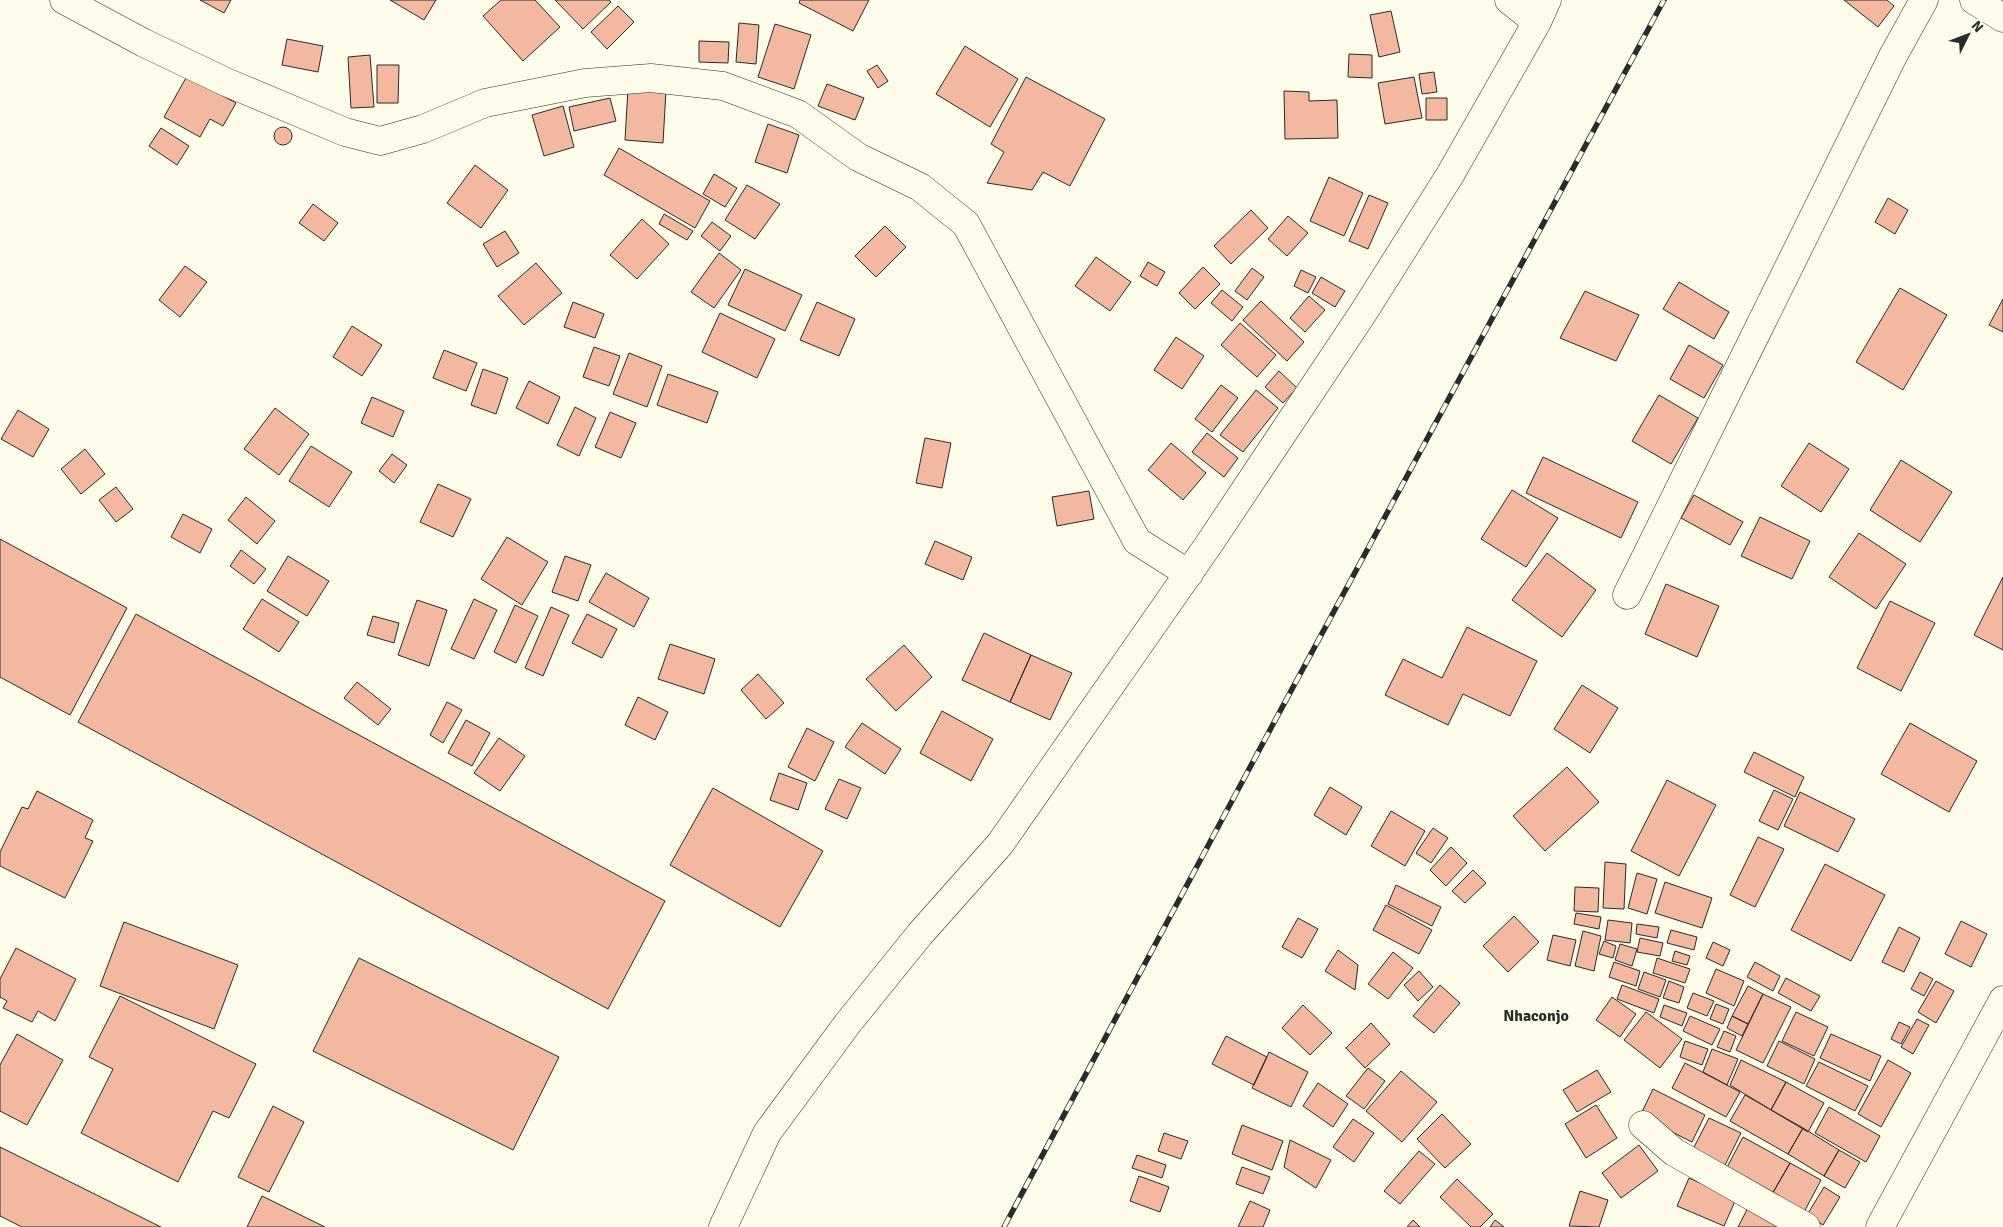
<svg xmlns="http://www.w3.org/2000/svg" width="2003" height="1227" font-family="Signika,sans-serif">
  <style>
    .building { fill: #f2b8a0; stroke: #2b2b2b }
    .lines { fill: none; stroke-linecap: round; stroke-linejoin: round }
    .minor-casing { stroke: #2b2b2b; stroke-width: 29 }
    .major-casing { stroke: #2b2b2b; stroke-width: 29 }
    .minor { stroke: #fdfbea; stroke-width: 28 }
    .major { stroke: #fdfbea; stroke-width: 28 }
    .rail-casing { stroke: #2b2b2b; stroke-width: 5.5 }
    .rail { stroke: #fdfbea; stroke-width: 4; stroke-dasharray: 11; stroke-linecap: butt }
    .labels { text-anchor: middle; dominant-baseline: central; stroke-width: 4; stroke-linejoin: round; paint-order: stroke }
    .neighbourhood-label { font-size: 16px; font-weight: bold; fill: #2b2b2b; stroke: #fdfbea }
  </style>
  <rect width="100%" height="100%" fill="#fdfbea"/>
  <path class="building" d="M200 0H231L224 13Z
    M390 0H436L424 20Z
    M501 0H535L560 27 523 61 483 16Z
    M555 0H609L611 2 583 29Z
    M800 0H869L853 31 799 3Z
    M1844 0H1887L1894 6 1878 27Z
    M618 6 634 22 607 49 591 32Z
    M1391 11 1400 52 1379 57 1370 15Z
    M739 23 759 25 756 64 736 62Z
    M775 24 811 35 794 89 758 77Z
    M287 39 323 46 318 72 282 65Z
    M699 41 729 42 728 63 699 62Z
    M965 46 1018 79 990 127 936 94Z
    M1349 54 1372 55V78L1348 77Z
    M370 55 374 107 351 108 348 57Z
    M377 65H399L398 103H377Z
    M877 65 888 81 878 88 867 71Z
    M1434 72 1437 92 1422 94 1419 74Z
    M187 76 236 103 223 126 210 119 200 137 164 117Z
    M1026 77 1105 119 1070 186 1043 172 1032 190 987 183 1004 152 991 144Z
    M1414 77 1422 118 1385 124 1378 83Z
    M827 84 864 98 855 120 818 106Z
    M628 88 666 90 663 143 625 140Z
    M1284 91 1309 92V101L1337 100 1338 138 1285 139Z
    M610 98 616 121 574 131 569 107Z
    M1426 98H1447V120H1426Z
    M563 106 574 147 544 156 532 115Z
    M768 124 799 135 787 173 755 162Z
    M274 136a9 9 0 1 1 18 0a9 9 0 1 1-18 0Z
    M161 128 189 146 177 165 149 146Z
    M619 148 710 201 695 228 604 175Z
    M475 165 508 190 481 228 447 203Z
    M714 174 737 188 725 207 703 194Z
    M1329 177 1363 193 1344 236 1310 221Z
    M747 185 780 204 755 239 725 220Z
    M1369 195 1388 203 1368 249 1349 241Z
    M1888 198 1908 210 1895 234 1875 222Z
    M313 204 338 223 324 241 299 223Z
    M1251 210 1268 228 1231 264 1214 246Z
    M664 214 693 231 687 240 659 224Z
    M1288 216 1308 233 1287 256 1268 239Z
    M642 219 669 244 637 279 610 255Z
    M712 222 731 236 720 251 701 236Z
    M885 226 906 247 876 277 855 256Z
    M505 231 519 253 497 267 483 244Z
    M719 253 741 270 714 308 691 292Z
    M1096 257 1131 282 1110 311 1075 286Z
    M1148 262 1165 272 1157 286 1140 276Z
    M536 263 562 293 524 325 498 296Z
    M185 266 207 282 180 317 159 300Z
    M1203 267 1220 284 1195 309 1179 293Z
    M1252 268 1264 277 1247 300 1235 291Z
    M745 269 802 295 785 331 728 305Z
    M1301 270 1316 277 1308 293 1294 286Z
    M1321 277 1345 291 1335 307 1312 293Z
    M1679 282 1729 312 1714 339 1663 309Z
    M1900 288 1947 315 1903 390 1856 362Z
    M1222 290 1243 307 1232 321 1211 303Z
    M1585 291 1639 315 1616 361 1560 338Z
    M1309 296 1325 310 1305 332 1290 318Z
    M2003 299V332L1989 325Z
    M1261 301 1304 342 1287 361 1243 320Z
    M573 302 604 314 595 338 564 327Z
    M817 302 855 319 839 356 800 340Z
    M720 313 775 339 757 378 702 352Z
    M1240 323 1276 355 1257 377 1221 345Z
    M352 326 382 345 362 376 333 357Z
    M1176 337 1204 356 1182 389 1154 370Z
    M1689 345 1723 365 1704 398 1670 379Z
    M594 347 620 356 609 386 583 377Z
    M444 350 477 363 466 391 433 378Z
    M629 353 662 366 647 407 613 394Z
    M483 369 508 378 496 414 471 405Z
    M1279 371 1297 388 1283 403 1265 387Z
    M668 374 718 392 707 423 657 405Z
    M529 381 560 397 548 424 516 408Z
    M1221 385 1238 398 1212 432 1195 419Z
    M1256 390 1278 408 1243 452 1220 435Z
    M1659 395 1698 418 1671 464 1632 441Z
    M372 397 404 411 393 437 361 423Z
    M575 407 596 418 579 456 557 445Z
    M275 408 309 434 279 475 244 449Z
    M18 410 49 429 33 457 1 439Z
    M610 412 636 423 621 458 595 447Z
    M1207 433 1238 458 1224 477 1192 452Z
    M925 438 951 443 942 488 916 483Z
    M1171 443 1206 473 1183 500 1148 470Z
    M1809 443 1849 469 1821 512 1781 486Z
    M311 446 352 472 329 507 289 481Z
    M85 449 105 474 81 494 61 469Z
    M392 454 407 465 394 483 379 471Z
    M1543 457 1638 502 1621 538 1526 493Z
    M1901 460 1952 492 1920 542 1870 510Z
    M438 484 471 499 453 537 420 522Z
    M116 487 133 509 116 522 99 500Z
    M1512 490 1558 518 1526 567 1481 539Z
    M1089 491 1094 519 1057 526 1052 497Z
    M1694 495 1743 522 1730 545 1681 518Z
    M246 497 275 521 257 544 228 520Z
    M183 514 212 529 200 553 171 537Z
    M1760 517 1810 541 1792 579 1741 556Z
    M1859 533 1906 564 1876 609 1829 577Z
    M507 537 548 562 522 605 481 579Z
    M0 539 127 608 70 715 0 677Z
    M935 541 972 557 963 580 925 564Z
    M241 550 266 569 254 584 230 566Z
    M1547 553 1596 590 1562 637 1512 600Z
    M288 556 329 581 307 616 267 591Z
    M565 556 591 565 578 601 552 592Z
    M606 573 649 598 634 627 589 602Z
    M2003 577V650L1974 635Z
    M1666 584 1719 606 1697 657 1645 634Z
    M262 599 299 622 279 652 243 629Z
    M474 599 497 610 474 659 451 649Z
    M417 600 447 610 429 666 398 655Z
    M1890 601 1935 623 1901 691 1857 668Z
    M515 605 538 616 516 663 494 652Z
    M551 607 569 615 543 676 525 668Z
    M136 614 665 901 608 1009 78 722Z
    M587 614 617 629 602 658 572 643Z
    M373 616 399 623 394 643 367 635Z
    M1467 627 1537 661 1510 716 1463 694 1448 725 1385 695 1403 659 1442 678Z
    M984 633 1031 655 1010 702 962 680Z
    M670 644 715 659 704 694 658 679Z
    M904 645 932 677 896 711 866 679Z
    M1031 655 1072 673 1050 720 1010 702Z
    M758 674 784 703 766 719 741 690Z
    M357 682 391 709 378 725 344 698Z
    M1582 685 1618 708 1590 753 1554 729Z
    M638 697 668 712 655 740 625 725Z
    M447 702 462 710 443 743 430 735Z
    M942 711 993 739 971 781 920 753Z
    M466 720 490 733 472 766 448 753Z
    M862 723 901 749 885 774 845 747Z
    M1910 723 1977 761 1949 812 1881 774Z
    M807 728 834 742 815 781 788 767Z
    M499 738 525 756 500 791 474 773Z
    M1754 752 1804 777 1795 797 1744 772Z
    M1567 767 1599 802 1545 851 1513 816Z
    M779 773 807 783 798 810 770 800Z
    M839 779 861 788 847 819 825 809Z
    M1667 780 1716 805 1679 876 1631 851Z
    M1330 787 1362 807 1346 835 1314 815Z
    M713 788 823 851 780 927 670 865Z
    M1774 790 1793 799 1778 830 1759 821Z
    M37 791 93 820 85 838 93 841 65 898 0 866V852L22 807 28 809Z
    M1800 792 1855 819 1838 852 1784 826Z
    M1391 811 1425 831 1405 866 1371 846Z
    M1433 828 1448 838 1431 863 1416 853Z
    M1758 837 1784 849 1755 907 1730 895Z
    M1451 847 1467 863 1446 886 1430 870Z
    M1605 862 1626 864 1624 909 1603 908Z
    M1825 864 1885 895 1851 961 1791 930Z
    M1473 870 1486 883 1465 903 1452 891Z
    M1637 873 1657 879 1647 914 1628 908Z
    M1665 882 1712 898 1702 928 1655 913Z
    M1396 885 1441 907 1432 926 1388 904Z
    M1575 887 1599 888 1598 912 1574 911Z
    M1386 905 1432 930 1419 954 1373 930Z
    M1576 913 1601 917 1599 929 1574 924Z
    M1514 916 1539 942 1508 972 1483 946Z
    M1298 918 1318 929 1302 958 1282 947Z
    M1608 920 1632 923 1630 943 1605 940Z
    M1961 921 1987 934 1971 967 1945 954Z
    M124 922 238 965 214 1029 100 986Z
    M1637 924 1659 927 1657 938 1636 934Z
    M1899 927 1920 938 1904 972 1882 962Z
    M1671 930 1697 937 1694 950 1667 943Z
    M1583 931 1601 936 1594 971 1575 966Z
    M1553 935 1576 940 1570 966 1547 960Z
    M1640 938 1663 943 1660 956 1637 952Z
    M1604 941 1616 946 1613 958 1599 954Z
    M1713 942 1730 950 1723 966 1706 958Z
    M1620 944 1637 949 1632 966 1615 960Z
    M16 948 76 979 55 1021 38 1011 32 1022 3 1008 7 1001 0 997V979Z
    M1338 950 1358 965 1355 990 1325 971Z
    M1675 951 1690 956 1687 965 1672 961Z
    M1393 952 1413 968 1388 999 1368 984Z
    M359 958 559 1057 513 1150 313 1051Z
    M1657 958 1690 969 1685 983 1653 973Z
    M1614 962 1640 971 1636 986 1609 977Z
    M1755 962 1780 976 1773 991 1747 977Z
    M1716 969 1744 981 1734 1006 1706 993Z
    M1419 971 1433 987 1418 1001 1404 985Z
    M1644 972 1666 980 1660 997 1638 989Z
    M1920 972 1933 979 1924 996 1911 989Z
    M1786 978 1820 996 1811 1011 1778 993Z
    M1669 981 1684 987 1679 1003 1663 998Z
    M1936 981 1954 991 1936 1023 1918 1012Z
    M1440 985 1460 1003 1434 1033 1413 1016Z
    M1622 985 1659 999 1654 1013 1617 999Z
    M1748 986 1763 994 1748 1024 1732 1016Z
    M1693 993 1714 1001 1707 1016 1687 1008Z
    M1763 994 1791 1007 1763 1063 1736 1050Z
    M120 996 256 1064 229 1118 213 1111 178 1182 81 1133 113 1069 89 1057Z
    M1612 997 1636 1014 1620 1037 1596 1020Z
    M1716 1004 1729 1009 1723 1024 1710 1019Z
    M1303 1005 1332 1033 1310 1055 1282 1028Z
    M1664 1005 1687 1013 1682 1026 1660 1017Z
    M1646 1012 1682 1039 1660 1068 1624 1040Z
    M1796 1012 1828 1027 1814 1056 1782 1041Z
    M1690 1016 1720 1029 1712 1045 1683 1031Z
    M1732 1016 1748 1024 1742 1036 1727 1028Z
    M1917 1019 1929 1025 1913 1054 1901 1047Z
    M1899 1022 1910 1027 1901 1044 1891 1039Z
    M1371 1023 1390 1044 1365 1068 1346 1048Z
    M1724 1031 1736 1036 1730 1052 1717 1047Z
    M17 1034 63 1060 27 1125 0 1111V1065Z
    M1831 1034 1881 1056 1870 1081 1820 1058Z
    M1226 1036 1267 1057 1254 1085 1212 1064Z
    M1685 1041 1708 1049 1702 1065 1680 1057Z
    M1779 1041 1815 1059 1804 1084 1767 1066Z
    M1712 1049 1738 1059 1727 1085 1703 1072Z
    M1269 1052 1308 1072 1291 1107 1252 1088Z
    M1741 1060 1786 1082 1771 1110 1730 1085Z
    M1888 1060 1911 1073 1881 1127 1858 1114Z
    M1819 1062 1868 1086 1855 1111 1806 1086Z
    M1685 1063 1740 1092 1726 1117 1672 1088Z
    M1368 1068 1385 1081 1364 1109 1346 1096Z
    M1597 1070 1611 1092 1577 1112 1563 1090Z
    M1401 1071 1437 1102 1402 1142 1366 1111Z
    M1786 1082 1824 1103 1808 1132 1771 1110Z
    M1318 1083 1348 1104 1333 1127 1303 1106Z
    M1653 1089 1705 1115 1692 1142 1640 1116Z
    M1745 1095 1803 1128 1788 1154 1730 1121Z
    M1596 1105 1617 1138 1586 1158 1565 1124Z
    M273 1106 304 1122 269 1192 238 1177Z
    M1829 1107 1880 1136 1866 1162 1815 1133Z
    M1442 1114 1471 1144 1445 1168 1417 1139Z
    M1709 1118 1741 1133 1723 1169 1691 1153Z
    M1353 1119 1374 1133 1354 1162 1333 1147Z
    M1242 1125 1283 1141 1272 1170 1232 1154Z
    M1803 1128 1839 1150 1824 1176 1788 1154Z
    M1164 1133 1188 1141 1181 1159 1158 1151Z
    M1743 1137 1790 1163 1771 1196 1725 1171Z
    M1290 1140 1331 1160 1316 1188 1284 1167Z
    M1639 1145 1658 1171 1621 1198 1602 1173Z
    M0 1147 161 1227H22L0 1216Z
    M1839 1150 1860 1162 1845 1188 1824 1176Z
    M1419 1151 1435 1164 1400 1204 1384 1191Z
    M1137 1155 1166 1165 1162 1178 1132 1168Z
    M1790 1163 1821 1180 1803 1214 1771 1196Z
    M1242 1167 1270 1177 1263 1194 1236 1184Z
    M1139 1176 1169 1187 1160 1212 1130 1201Z
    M1689 1178 1736 1199 1724 1226 1677 1206Z
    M1457 1179 1493 1214 1480 1227H1471L1440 1197Z
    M1824 1187 1840 1197 1823 1225 1807 1215Z
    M1580 1191 1608 1200 1599 1227 1569 1226Z
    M262 1196 325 1227H247Z
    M1752 1200 1786 1227H1738Z
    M1250 1201 1270 1210 1263 1227H1238Z
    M1413 1220 1420 1227H1407Z
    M1495 1220 1504 1227H1490Z"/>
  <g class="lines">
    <defs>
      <path id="minor" d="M64 0 144 43 226 82 345 132 380 141 423 129 485 103 585 83 651 78 723 86 798 114 858 157 920 187 966 224 1137 541 1189 574
        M1974 0 2003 18
        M1537 22 1547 0
        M1627 595 1893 56 1924 0
        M1643 1125 1674 1152 1806 1227
        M723 1227 767 1133 848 1023 920 934 1000 844 1209 544 1363 313 1450 175 1537 22 1509 0"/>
      <path id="major" d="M1880 1227 2003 1000"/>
    </defs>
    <use href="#minor" class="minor-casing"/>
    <use href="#major" class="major-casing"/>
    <use href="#minor" class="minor"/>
    <use href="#major" class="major"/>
    <defs>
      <path id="rail" d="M1004 1227 1271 728 1664 0"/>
    </defs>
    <use href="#rail" class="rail-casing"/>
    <use href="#rail" class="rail"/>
  </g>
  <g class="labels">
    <g class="neighbourhood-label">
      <text x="1536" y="1016">Nhaconjo</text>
    </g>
  </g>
  <g transform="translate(1968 35) rotate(48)" stroke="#fdfbea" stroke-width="4" paint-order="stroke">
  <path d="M0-4L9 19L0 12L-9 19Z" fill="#2b2b2b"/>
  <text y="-8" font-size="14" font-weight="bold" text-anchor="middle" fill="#2b2b2b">N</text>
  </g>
</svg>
